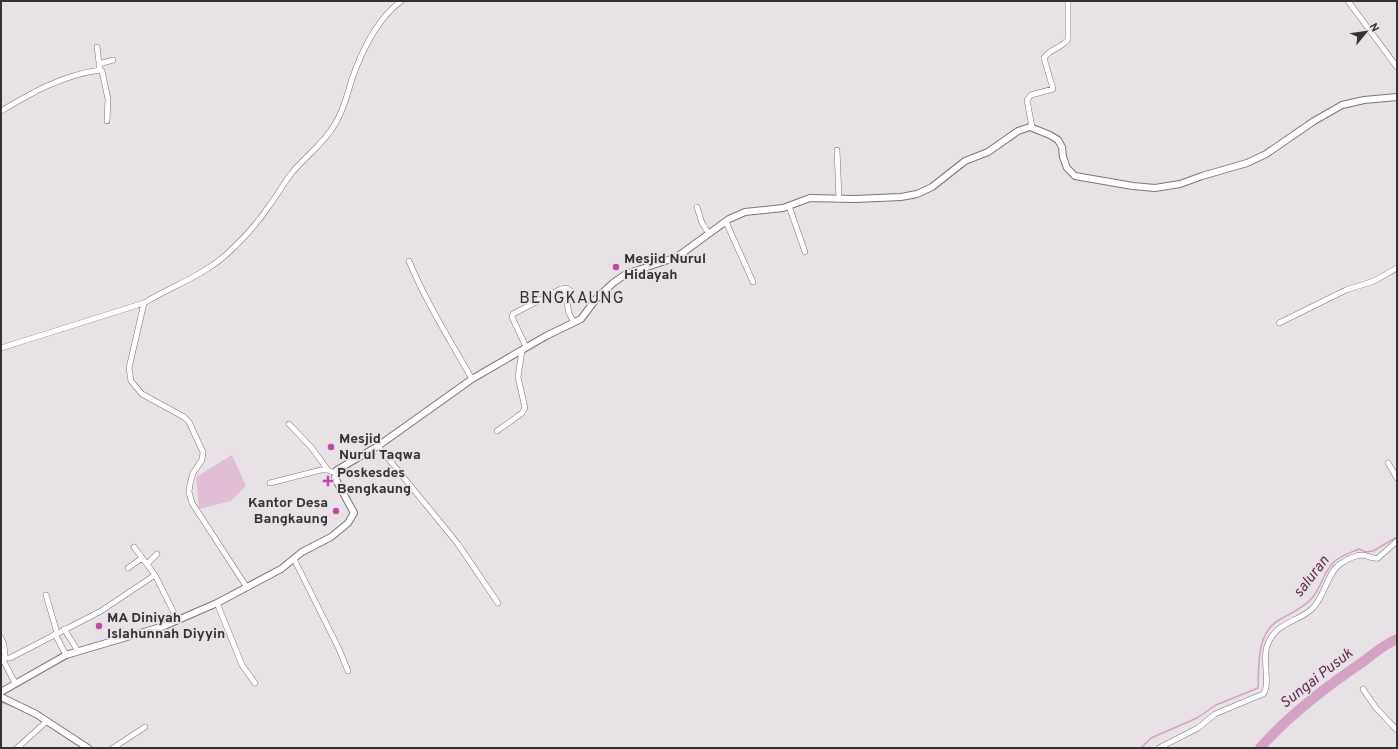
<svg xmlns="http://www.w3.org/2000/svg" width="1398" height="749" font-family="Overpass,sans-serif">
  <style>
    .green { fill: #e1bed6 }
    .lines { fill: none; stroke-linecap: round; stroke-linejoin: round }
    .stream { stroke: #d3a2c5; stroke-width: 1.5 }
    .river { stroke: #d3a2c5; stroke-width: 10 }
    .minor-casing { stroke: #7b7479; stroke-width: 6 }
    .tertiary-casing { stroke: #7b7479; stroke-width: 8 }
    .minor { stroke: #fff; stroke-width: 5 }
    .tertiary { stroke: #fff; stroke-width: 6 }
    .poi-dot { fill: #be4aa3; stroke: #e8e1e5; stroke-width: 1.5 }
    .labels { text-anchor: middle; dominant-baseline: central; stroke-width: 3.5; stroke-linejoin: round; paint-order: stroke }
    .poi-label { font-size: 14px; font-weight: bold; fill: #343133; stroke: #e8e1e5; text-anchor: start }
    .water-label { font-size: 15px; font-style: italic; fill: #642a56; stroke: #e8e1e5 }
    .quarter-label { font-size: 16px; letter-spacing: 1px; fill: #343133; stroke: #e8e1e5 }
  </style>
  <rect width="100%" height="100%" fill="#e8e1e5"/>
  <path class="green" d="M232 455 246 486 231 501 199 509 196 477Z"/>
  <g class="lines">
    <path class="stream" d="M1 702 18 708
      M34 716 82 748
      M1141 748 1151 738 1197 718 1216 705 1258 688C1259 666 1256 633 1279 620 1289 614 1304 608 1312 598 1321 588 1323 574 1332 564 1338 556 1350 553 1359 549L1366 552 1373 551 1397 537"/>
    <path class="river" d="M1260 748C1289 715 1327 686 1364 661 1374 653 1385 644 1397 639"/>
    <defs>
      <path id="minor" d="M1348 1 1397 67
        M97 47 100 70
        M99 64 113 60
        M1 111C33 92 63 75 100 70L102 71 108 99 107 121
        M1032 127 1027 100 1031 95 1053 89 1044 58C1049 49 1063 48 1068 39V1
        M837 150 839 199
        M789 206 805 252
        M697 207 702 223 709 234
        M726 222 753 282
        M409 261C426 302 450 340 472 379
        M564 288 569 313 574 323
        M1279 323 1346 290 1374 281 1397 268
        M526 347 512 317 513 314 561 289 566 288 571 291
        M1 348 144 303
        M289 424 311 447 328 470
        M497 431 522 413 525 408 518 377 522 350
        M378 446 458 544 498 603
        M1388 463 1397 478
        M270 483 321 470H328L335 473
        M134 547 155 575 178 621
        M294 559 339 649 348 671
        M147 564 157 554
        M128 568 142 558
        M246 586 192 503 189 492 190 484 193 473 202 460 203 452 189 422 184 417 142 394 131 381 129 368 144 303C172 286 205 275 229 252 244 238 258 223 269 206 277 196 283 184 291 174 305 156 324 144 335 124 344 110 347 95 352 79 362 50 376 20 401 1
        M46 595 57 633
        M217 603 242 665 255 683
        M64 629 78 651
        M55 634 66 655
        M1 638 4 645 5 658
        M1 658H10L101 611 155 575
        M2 658 15 683
        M1363 689 1376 708 1397 730
        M17 748 47 721
        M113 748 145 727
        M1159 748 1198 728 1215 714 1263 694C1271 685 1262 660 1267 646 1276 621 1296 624 1313 608 1324 597 1328 572 1340 564 1346 560 1356 555 1363 555 1368 556 1372 559 1378 558L1397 541"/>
      <path id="tertiary" d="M1 692 66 655 164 626 217 603 281 569 302 552 331 537 348 523 354 513 335 478 337 470 378 446 472 379 546 336 581 319 596 299 613 283 626 274 677 257 729 219 745 212 783 208 810 198 855 199 901 197 917 194 932 187 965 161 988 152 1018 131 1030 127 1050 135 1058 140 1062 147 1063 157 1067 168 1075 176 1133 186 1155 188 1180 184 1202 176 1247 163 1266 154 1314 121 1342 105 1364 100 1397 97
        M1 697 36 714 88 748"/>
    </defs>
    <use href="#minor" class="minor-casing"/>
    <use href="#tertiary" class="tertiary-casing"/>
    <use href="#minor" class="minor"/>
    <use href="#tertiary" class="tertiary"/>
  </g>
  <g class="poi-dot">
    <circle cx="616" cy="267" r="4"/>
    <circle cx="331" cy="447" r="4"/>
    <path d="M326 475h4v4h4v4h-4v4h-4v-4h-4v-4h4z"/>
    <circle cx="336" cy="511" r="4"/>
    <circle cx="99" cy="626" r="4"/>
  </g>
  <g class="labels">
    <g class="poi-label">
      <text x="624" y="259">Mesjid Nurul<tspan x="624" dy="16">Hidayah</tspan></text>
      <text x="339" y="439">Mesjid<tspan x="339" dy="16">Nurul Taqwa</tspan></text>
      <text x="337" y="473">Poskesdes<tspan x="337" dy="16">Bengkaung</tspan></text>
      <text x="328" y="503" text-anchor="end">Kantor Desa<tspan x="328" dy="16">Bangkaung</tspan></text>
      <text x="107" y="618">MA Diniyah<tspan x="107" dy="16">Islahunnah Diyyin</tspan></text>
    </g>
    <g class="water-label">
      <text transform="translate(1312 577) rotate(-52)">saluran</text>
      <text transform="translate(1317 679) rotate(-38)">Sungai Pusuk</text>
    </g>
    <g class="quarter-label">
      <text x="572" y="299">BENGKAUNG</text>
    </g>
  </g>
  <rect width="1398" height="749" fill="none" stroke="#343133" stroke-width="4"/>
  <g transform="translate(1366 32) rotate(61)" stroke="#e8e1e5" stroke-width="3" paint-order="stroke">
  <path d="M0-3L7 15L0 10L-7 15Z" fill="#343133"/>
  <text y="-6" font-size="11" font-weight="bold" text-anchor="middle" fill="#343133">N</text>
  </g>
</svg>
